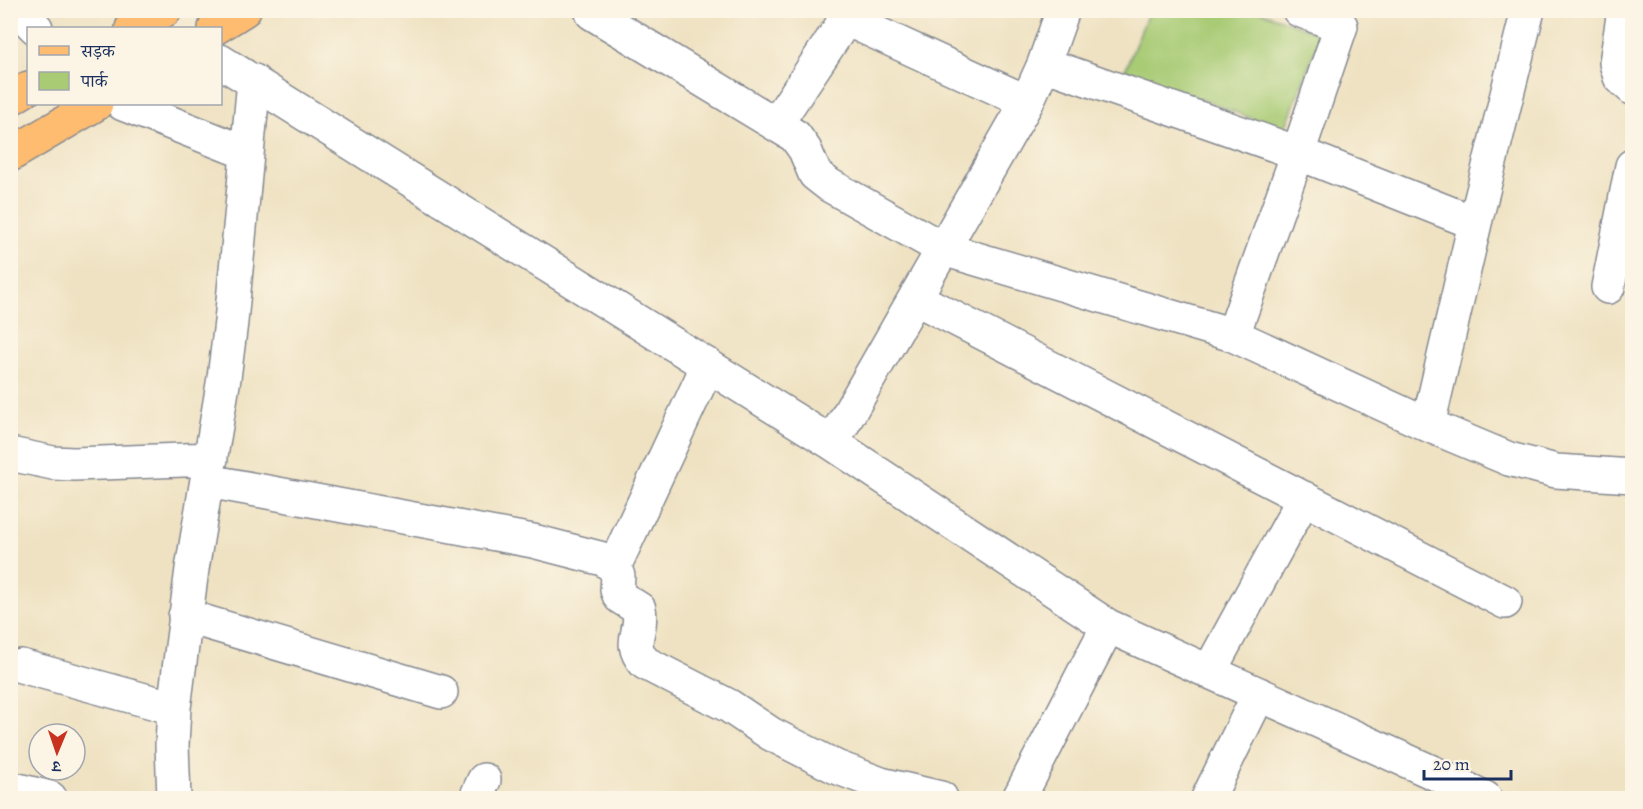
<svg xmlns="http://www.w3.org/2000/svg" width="1643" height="809" font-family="Alegreya,'Noto Serif Devanagari',serif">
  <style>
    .green { fill: #a8cb74; stroke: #627d69; stroke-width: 1.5 }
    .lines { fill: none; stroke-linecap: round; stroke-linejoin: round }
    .minor-casing { stroke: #858890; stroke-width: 36 }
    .major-casing { stroke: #858890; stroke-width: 36 }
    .minor { stroke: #fff; stroke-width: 33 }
    .major { stroke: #fdbc6f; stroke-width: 33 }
  </style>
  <rect width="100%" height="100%" fill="#fcf5e5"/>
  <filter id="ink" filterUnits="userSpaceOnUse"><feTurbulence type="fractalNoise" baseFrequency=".0167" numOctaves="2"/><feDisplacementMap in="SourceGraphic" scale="12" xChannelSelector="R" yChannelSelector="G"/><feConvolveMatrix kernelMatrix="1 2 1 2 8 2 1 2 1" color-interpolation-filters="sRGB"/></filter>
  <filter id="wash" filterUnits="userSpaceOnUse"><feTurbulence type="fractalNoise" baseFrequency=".008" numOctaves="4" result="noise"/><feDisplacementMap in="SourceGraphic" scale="24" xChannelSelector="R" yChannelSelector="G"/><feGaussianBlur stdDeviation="1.35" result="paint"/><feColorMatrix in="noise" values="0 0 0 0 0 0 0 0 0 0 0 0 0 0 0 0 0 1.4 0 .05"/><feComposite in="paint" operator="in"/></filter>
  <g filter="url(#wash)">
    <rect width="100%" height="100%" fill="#efe2c2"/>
    <path class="green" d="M1149 11H1259L1321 34 1284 131 1125 70Z"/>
  </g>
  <g filter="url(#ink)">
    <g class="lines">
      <defs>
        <path id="minor" d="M18 10 36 28
          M841 10 846 19 1027 102
          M1624 10 1616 63 1620 77 1632 88
          M592 13 795 136 805 150 815 174 829 185 943 249 1233 335 1428 425 1509 459 1556 471 1632 476
          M220 61 832 443 1108 626 1436 774 1485 798
          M1044 64 1298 153 1475 223
          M123 104 247 153
          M776 124 846 19
          M1608 287 1632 166
          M915 298 1505 602
          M1233 335 1298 153 1341 26 1299 10
          M1428 425 1475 223 1528 10
          M832 443 1027 102 1044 64 1063 10
          M10 454 53 463 74 464 211 459
          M208 481 533 541 603 559 614 567 618 576 617 590 620 597 639 609C644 633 626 641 645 663L729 706 771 734 836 767 881 784 941 798
          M614 567 708 365
          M185 616 441 692
          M21 666 174 708
          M1209 672 1304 498
          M10 788 50 798
          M174 798 172 745 174 708 192 569 224 378 231 322 254 81
          M476 798 484 780
          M1019 798 1108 626
          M1208 798 1259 694"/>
        <path id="major" d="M132 28 165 10
          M215 28 244 10
          M10 99 28 88
          M10 155 96 104"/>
      </defs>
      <use href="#minor" class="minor-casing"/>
      <use href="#major" class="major-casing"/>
      <use href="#minor" class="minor"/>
      <use href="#major" class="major"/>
    </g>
  </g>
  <rect width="1643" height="809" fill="none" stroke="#fcf5e5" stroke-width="36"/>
  <rect x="27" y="27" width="195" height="78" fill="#fcf5e5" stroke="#a2a6af" stroke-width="1.5"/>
  <rect x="39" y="46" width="30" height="9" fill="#fdbc6f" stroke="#a2a6af" stroke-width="1.5"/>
  <text x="81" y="57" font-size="18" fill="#1b2f5e">सड़क</text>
  <rect x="39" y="72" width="30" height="18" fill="#a8cb74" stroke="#a2a6af" stroke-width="1.5"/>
  <text x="81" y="87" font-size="18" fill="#1b2f5e">पार्क</text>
  <g transform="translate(57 752) rotate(182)"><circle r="28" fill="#fcf5e5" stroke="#a2a6af" stroke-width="1.5"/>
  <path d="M0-4.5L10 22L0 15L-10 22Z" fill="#c8321e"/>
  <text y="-9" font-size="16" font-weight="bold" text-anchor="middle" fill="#1b2f5e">उ</text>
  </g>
  <path d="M1424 770v9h87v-9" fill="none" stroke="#1b2f5e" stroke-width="3"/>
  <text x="1433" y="770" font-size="18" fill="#1b2f5e" stroke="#fcf5e5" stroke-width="4.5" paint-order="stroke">20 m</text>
</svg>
